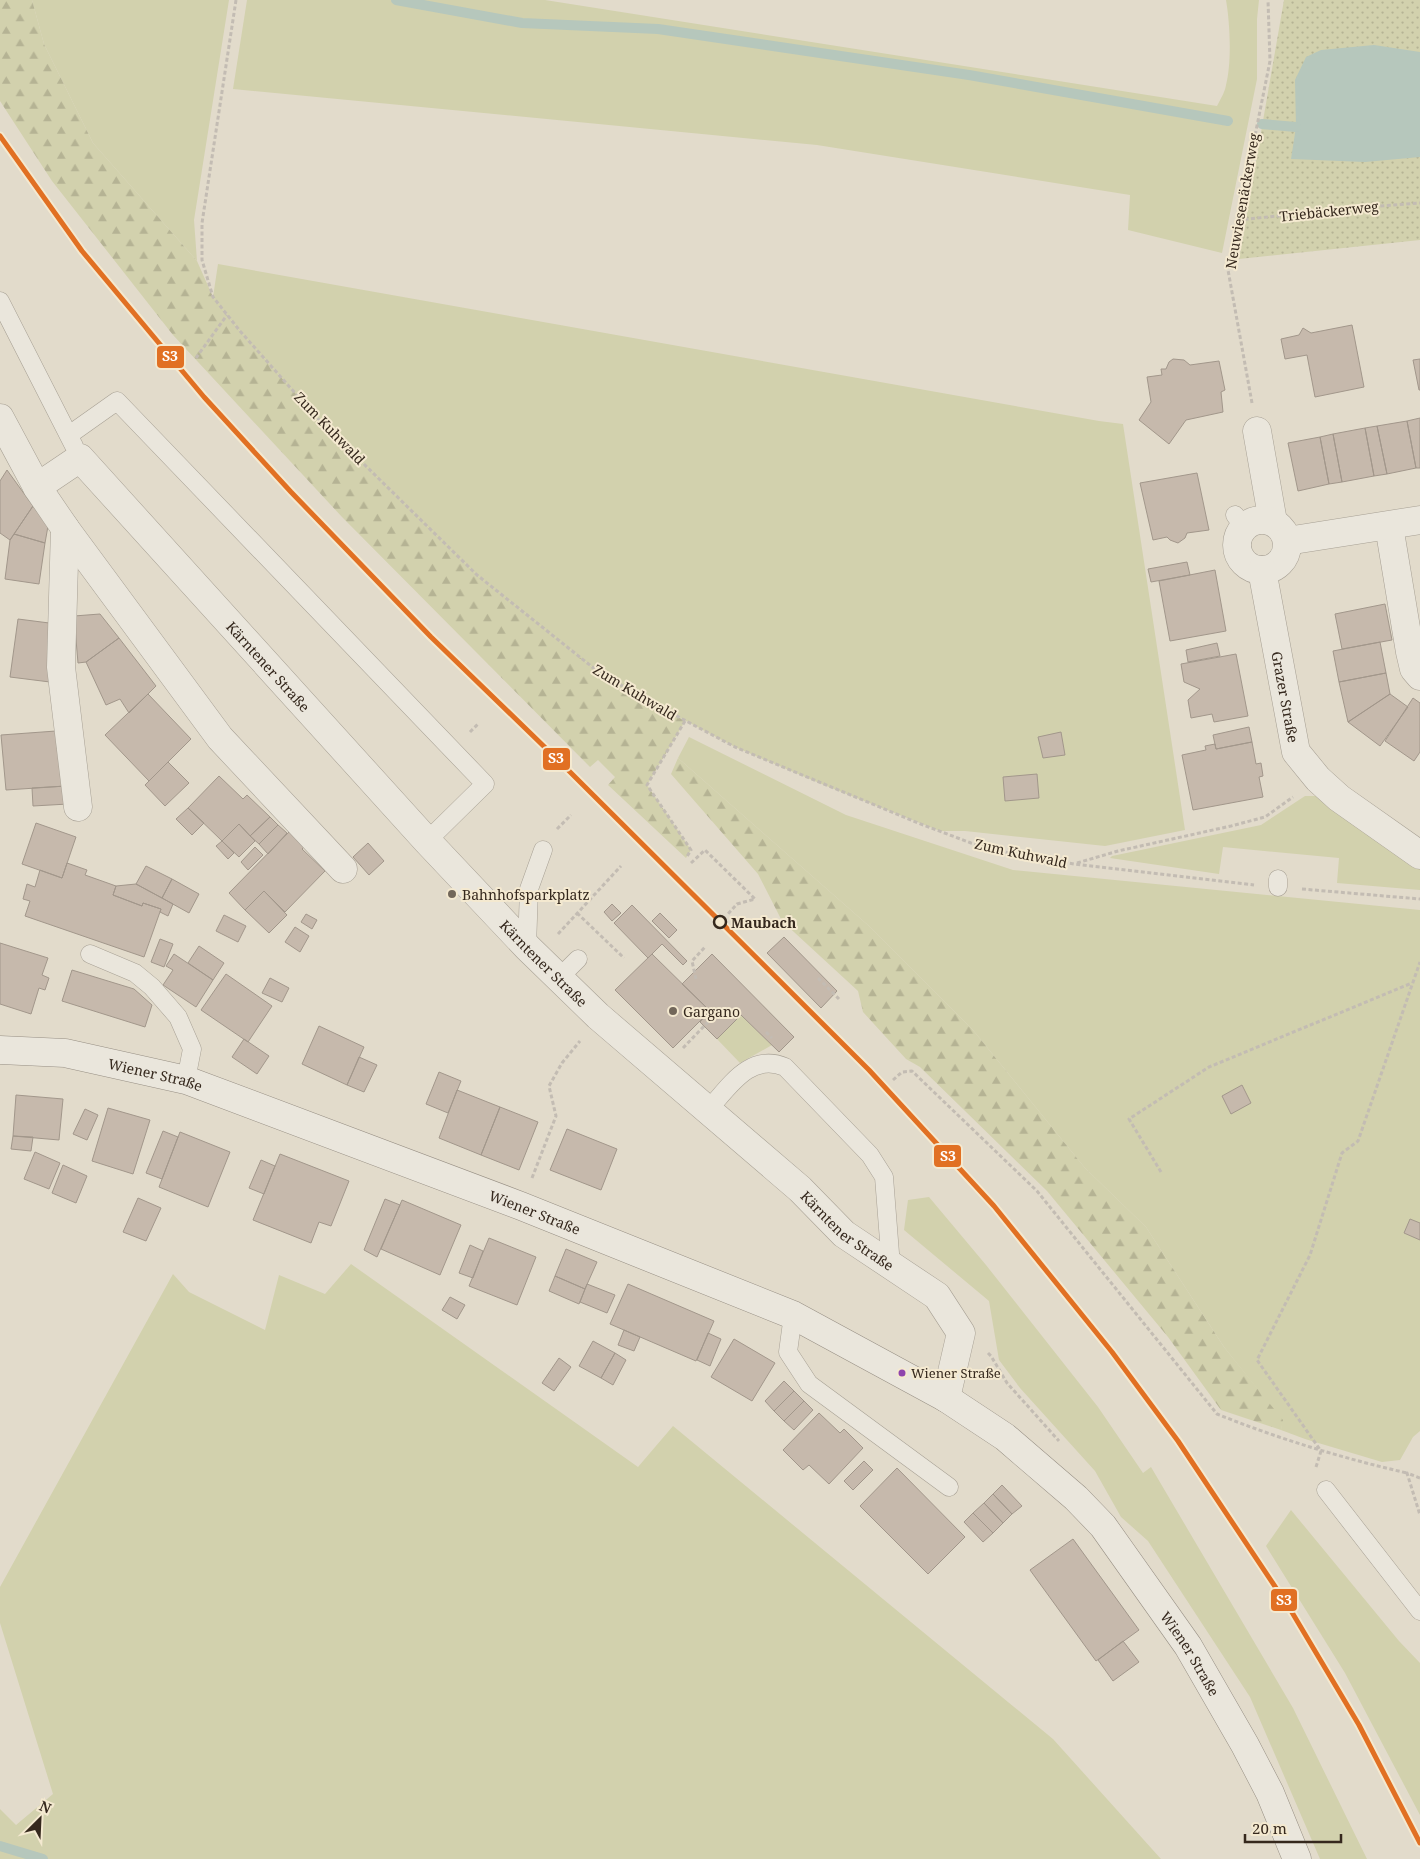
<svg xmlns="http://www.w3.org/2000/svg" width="1420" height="1859" font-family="'Noto Serif',serif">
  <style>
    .green { fill: #d2d1ad }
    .forest { fill: url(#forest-firs) }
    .park { fill: url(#park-dots) }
    .water { fill: #b6c7bc }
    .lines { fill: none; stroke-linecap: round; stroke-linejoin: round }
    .stream { stroke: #b6c7bc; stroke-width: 10 }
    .building { fill: #c6b9ac; stroke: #a2978b }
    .lane-casing { stroke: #a7a094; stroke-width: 19 }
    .street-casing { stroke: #a7a094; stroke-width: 29 }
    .secondary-casing { stroke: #978f84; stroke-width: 29 }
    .path { stroke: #c3bcb3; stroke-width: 3; stroke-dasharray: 4 2.5; stroke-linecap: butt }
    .lane { stroke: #eae6dc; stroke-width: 18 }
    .street { stroke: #eae6dc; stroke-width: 28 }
    .secondary { stroke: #eae6dc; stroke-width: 28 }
    .rail-1-casing { stroke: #f4e9d0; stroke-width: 9 }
    .rail-1 { stroke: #e17023; stroke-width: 5 }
    .poi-dot { fill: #72675a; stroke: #f4e9d0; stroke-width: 2 }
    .stop-dot { fill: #f4e9d0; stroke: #35281d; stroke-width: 2.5 }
    .bus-dot { fill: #8e44ad; stroke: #f4e9d0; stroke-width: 2 }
    .labels { text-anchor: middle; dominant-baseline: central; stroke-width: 4; stroke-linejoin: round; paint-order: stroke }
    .bus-label { font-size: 13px; fill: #35281d; stroke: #f4e9d0; text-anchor: start }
    .street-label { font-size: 14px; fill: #35281d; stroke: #f4e9d0 }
    .poi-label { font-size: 14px; fill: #35281d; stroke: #f4e9d0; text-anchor: start }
    .stop-label { font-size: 14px; font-weight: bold; fill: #35281d; stroke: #f4e9d0; text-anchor: start }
    .line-badge { stroke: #f4e9d0; stroke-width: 2 }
    .badge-label { font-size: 14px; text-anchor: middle; font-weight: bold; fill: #fff }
  </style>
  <defs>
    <pattern id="forest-firs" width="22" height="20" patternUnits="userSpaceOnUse" patternTransform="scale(1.25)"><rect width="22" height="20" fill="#d2d1ad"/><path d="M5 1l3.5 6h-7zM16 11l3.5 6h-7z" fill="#b5b394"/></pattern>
    <pattern id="park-dots" width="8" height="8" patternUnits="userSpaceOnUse" patternTransform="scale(1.25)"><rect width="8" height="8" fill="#d2d1ad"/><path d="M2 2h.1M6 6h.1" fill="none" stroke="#b5b394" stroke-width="1.8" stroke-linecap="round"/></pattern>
  </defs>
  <rect width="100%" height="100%" fill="#e2dbcb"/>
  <path class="green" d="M32 0H229L194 220 197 261 93 143 44 44Z
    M247 0H545L1217 106C1220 100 1225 92 1226 85 1232 62 1230 23 1226 0H1259L1257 19V79L1222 253 1128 230 1130 195 817 145 233 89Z
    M218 264 1099 421 1123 424 1185 830 1105 846 965 831H940L824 785 735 747 673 714 601 674 477 575 319 420 240 331 213 297Z
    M689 737 846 815 1013 870 1420 910V1431L1413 1437 1400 1460 1382 1462 1305 1439 1281 1430 1282 1420 1224 1347 1146 1227 1085 1168 973 1030 869 926 678 758Z
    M1305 796H1317L1420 867V890L1337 883 1339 858 1223 847 1219 874 1110 858 1112 856 1261 825Z
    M741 1015 772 1045 740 1063 717 1039Z
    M929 1197 986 1265 1098 1407 1143 1473 1151 1467 1293 1708 1367 1859H1320L1250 1697 1148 1541 1121 1517 1095 1471 1020 1388 999 1360 989 1301 904 1230 908 1200Z
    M351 1264 638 1467 673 1426 1053 1739 1161 1859H0V1809L16 1825 53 1794 0 1623V1587L173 1274 189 1292 265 1330 279 1275 325 1294Z
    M1291 1510 1399 1641 1420 1663V1815L1345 1673 1266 1546Z"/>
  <path class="forest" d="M0 0H32L44 44 93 143 197 261 213 297 240 331 319 420 477 575 601 674 685 721 647 785 691 850 686 858 608 785 615 777 598 760 590 767 342 517 173 335 52 181 0 101Z
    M678 758 869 926 973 1030 1085 1168 1146 1227 1224 1347 1283 1420 1281 1430 1221 1410 1168 1337 1047 1191 920 1067 906 1059 863 1012 858 991 782 921 758 874 671 774Z"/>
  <path class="park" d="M1284 0H1420V240L1239 259Z"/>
  <path class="water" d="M1374 45 1420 52V157L1365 162 1291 159 1296 127 1295 80 1306 57 1321 50Z"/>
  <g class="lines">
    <path class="stream" d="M396 0 522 23 658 29 969 75 1228 121
      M1262 124 1296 127
      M0 1846 43 1859"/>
  </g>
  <path class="building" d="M1352 325 1364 387 1315 397 1307 355 1285 359 1281 339 1299 335 1303 328 1311 333Z
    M1173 359 1184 360 1190 365 1219 361 1225 390 1221 392 1223 412 1186 420 1169 444 1139 420 1151 402 1147 377 1162 375 1161 369H1166L1169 362Z
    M1420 359V390H1419L1413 360Z
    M1420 418V468H1416L1407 421Z
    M1407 421 1416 468 1387 474 1377 426Z
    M1377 426 1387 474 1374 476 1365 428Z
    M1365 428 1374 476 1342 482 1333 434Z
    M1333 434 1342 482 1329 484 1320 437Z
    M1320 437 1329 484 1298 491 1288 443Z
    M7 470 33 506 10 540 0 533V481Z
    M1197 473 1209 530 1187 533 1185 538 1178 543 1170 540 1167 537 1153 540 1140 483Z
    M33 506 48 526 45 543 14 534Z
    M14 534 45 543 39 584 5 579 10 540Z
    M1187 562 1190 575 1151 582 1148 569Z
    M1215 570 1226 631 1170 641 1159 581Z
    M1385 604 1392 640 1342 649 1335 614Z
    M100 614 119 638 86 662 78 663 74 616Z
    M18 619 57 624 50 682 10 677Z
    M119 638 156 686 129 713 120 699 106 705 86 662Z
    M1380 642 1386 673 1339 682 1333 651Z
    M1217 643 1220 656 1188 662 1186 650Z
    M1236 654 1248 716 1214 722 1212 714 1191 718 1188 700 1200 689 1184 682 1181 664Z
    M1386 673 1390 694 1348 722 1339 682Z
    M148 694 191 739 149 781 105 735Z
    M1390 694 1408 707 1380 746 1348 722Z
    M1413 698 1420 703V752L1414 761 1385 741Z
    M1249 727 1252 742 1216 749 1213 735Z
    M56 731 57 749 63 748 66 786 6 790 1 735Z
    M1061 732 1065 755 1043 758 1038 737Z
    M1252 742 1256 764 1261 763 1263 776 1259 777 1263 797 1193 810 1182 755 1206 750 1205 746 1215 744 1216 749Z
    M168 762 189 783 165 806 145 785Z
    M1037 774 1039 798 1005 801 1003 777Z
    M219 776 243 799 247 795 270 817 250 836 239 824 222 841 188 808Z
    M66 786 68 804 33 806 32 788Z
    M188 808 204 823 192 835 176 819Z
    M270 817 278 825 259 844 250 836Z
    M36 823 76 837 62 878 22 864Z
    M239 824 255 841 239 857 222 841Z
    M278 825 287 833 268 854 259 844Z
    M289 832 304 847 302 849 325 871 285 912 264 891 245 910 229 893Z
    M222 841 234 853 228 859 216 846Z
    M368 843 384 861 369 875 353 857Z
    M255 847 263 855 248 870 241 862Z
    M67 863 87 870 85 875 116 886 113 895 142 906 143 903 161 909 144 957 25 916 30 901 23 899 27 884 35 887 40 870 62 878Z
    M146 866 172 879 162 898 136 884Z
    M172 879 199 894 189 913 162 898Z
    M136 884 173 904 168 916 160 912 161 909 143 903 142 906 113 895 116 886Z
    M264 891 287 915 269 933 245 910Z
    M612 904 621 913 612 921 604 912Z
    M632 905 687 961 683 965 662 944 648 958 614 923Z
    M660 913 677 930 669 938 652 921Z
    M306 914 317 920 312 929 301 922Z
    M224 915 246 926 238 942 216 931Z
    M295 927 309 936 300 952 285 942Z
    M784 937 837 991 821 1008 767 953Z
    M160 939 173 944 164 967 151 962Z
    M0 943 48 958 42 975 49 978 45 990 39 988 31 1014 0 1004Z
    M199 946 224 963 213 980 188 963Z
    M174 954 213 980 196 1007 163 985 173 970 166 966Z
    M652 954 710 1011 673 1048 615 990Z
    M712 954 794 1037 779 1052 741 1015 717 1039 700 1022 710 1011 682 984Z
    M72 970 134 989 152 1005 145 1027 62 1001Z
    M226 974 272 1006 248 1042 201 1010Z
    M270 978 289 988 282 1002 262 993Z
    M319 1026 364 1047 347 1085 302 1064Z
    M244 1039 269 1056 257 1074 232 1057Z
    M359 1057 377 1065 364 1092 347 1085Z
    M439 1072 461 1081 448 1113 426 1104Z
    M1242 1085 1251 1103 1231 1114 1222 1096Z
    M457 1090 500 1107 481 1155 439 1138Z
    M16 1095 63 1099 59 1140 13 1136Z
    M500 1107 538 1122 519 1170 481 1155Z
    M108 1108 150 1120 133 1174 92 1161Z
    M85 1109 98 1115 87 1140 73 1134Z
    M567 1129 617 1149 601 1190 550 1170Z
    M163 1131 178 1137 162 1179 146 1173Z
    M180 1132 230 1152 208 1207 159 1187Z
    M13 1136 33 1137 31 1151 11 1149Z
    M35 1152 60 1163 49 1189 24 1179Z
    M280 1154 349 1181 331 1226 319 1222 311 1243 253 1220Z
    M261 1160 275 1166 264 1194 249 1188Z
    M63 1165 87 1176 76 1203 52 1193Z
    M138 1198 161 1208 146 1241 123 1232Z
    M385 1199 400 1205 377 1257 364 1250Z
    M402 1200 461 1225 440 1275 381 1249Z
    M1410 1219 1420 1223V1240L1404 1233Z
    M489 1238 536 1257 517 1305 469 1286Z
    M470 1245 483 1251 473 1278 459 1273Z
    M566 1249 597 1262 585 1289 555 1276Z
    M555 1276 585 1289 579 1304 549 1291Z
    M587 1284 615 1295 607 1313 580 1302Z
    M628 1284 714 1321 696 1361 610 1324Z
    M450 1297 465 1305 457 1319 442 1310Z
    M624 1330 640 1337 634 1351 618 1345Z
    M708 1333 721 1339 710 1366 697 1360Z
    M734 1339 775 1363 752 1401 711 1377Z
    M593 1341 615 1353 601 1378 579 1366Z
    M615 1353 626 1360 613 1385 601 1378Z
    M559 1358 571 1367 554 1391 542 1383Z
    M784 1381 794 1391 774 1411 765 1401Z
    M794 1391 804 1401 784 1421 774 1411Z
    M804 1401 813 1410 794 1430 784 1421Z
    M819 1413 840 1433 844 1429 863 1448 829 1484 809 1465 803 1470 783 1450Z
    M864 1461 873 1470 853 1490 844 1481Z
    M897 1468 965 1537 928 1574 860 1506Z
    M1002 1485 1022 1506 1012 1514 993 1494Z
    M993 1494 1012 1514 1003 1523 984 1503Z
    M984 1503 1003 1523 993 1533 973 1513Z
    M973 1513 993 1533 983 1542 964 1522Z
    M1073 1539 1139 1630 1096 1661 1030 1570Z
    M1123 1641 1139 1662 1113 1681 1098 1660Z"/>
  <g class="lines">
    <defs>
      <path id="lane" d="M0 301 74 446
        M69 435 117 401 485 784 427 841
        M1235 515 1244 527
        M1278 887V879
        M527 947 529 889 543 850
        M90 954 135 973 152 987 178 1017 192 1049 186 1080
        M559 978 578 959
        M708 1110C729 1087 750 1052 785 1067L870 1155 884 1177 891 1266
        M793 1315 788 1352 809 1384 949 1487
        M1326 1490 1420 1611"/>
      <g id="street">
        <path id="s1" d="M0 418 37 487 80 458 427 841 527 947 598 1016 800 1189 844 1234 937 1296 961 1333 946 1398"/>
        <path d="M1257 431 1273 522"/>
        <path d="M37 487 65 528 220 738 343 869"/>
        <circle cx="1262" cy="545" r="25"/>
        <path d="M1389 526 1410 652 1414 669 1420 676"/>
        <path d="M65 528 61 667 78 807"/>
        <path d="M1287 541 1420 520"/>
        <path id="s2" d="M1262 570 1296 752 1318 779 1339 798 1420 855"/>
      </g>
      <g id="secondary">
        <path id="s3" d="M0 1050 65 1053 186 1080 521 1206 793 1315 946 1398 1005 1437 1076 1498 1103 1526 1188 1646 1245 1745 1270 1793 1297 1859"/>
      </g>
    </defs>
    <use href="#lane" class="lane-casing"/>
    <use href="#street" class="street-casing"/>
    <use href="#secondary" class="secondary-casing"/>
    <path class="path" d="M236 0 202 223V260L213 297 240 331 319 420 477 575 601 674 673 714 735 747 918 823 971 843 1009 853 1074 864 1254 885
      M1238 220 1366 207 1420 203
      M196 358 227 315
      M1252 403 1228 270 1270 61 1268 0
      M685 721 647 785 691 850 686 858
      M470 732 478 724
      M557 829 571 815
      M691 863 705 850 755 899 737 904 728 914
      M1077 863 1118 851 1231 826 1265 817 1293 797
      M1302 889 1420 899
      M577 913 624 958
      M558 934 621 866
      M818 978 839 999
      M696 979 692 961 705 947
      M766 1032 772 1038
      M683 1048 710 1020
      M893 1080 902 1072 912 1071 1037 1191 1217 1414C1279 1439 1342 1458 1407 1473
      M1161 1172 1129 1119 1209 1067 1412 983
      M532 1178 556 1116 549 1086 562 1063 580 1041
      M988 1353 991 1356 1007 1383 1059 1441
      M1316 1467 1321 1451 1257 1360 1310 1255 1342 1153 1358 1141 1420 962
      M1420 1478 1407 1473 1420 1515"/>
    <use href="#lane" class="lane"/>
    <use href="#street" class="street"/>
    <use href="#secondary" class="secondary"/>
    <defs>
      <path id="rail-1" d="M0 136 82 251 204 397 291 492 431 637 559 761 869 1070 994 1206 1112 1352 1178 1441 1290 1609 1359 1725 1420 1843"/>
    </defs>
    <use href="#rail-1" class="rail-1-casing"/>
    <use href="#rail-1" class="rail-1"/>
  </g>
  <g class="poi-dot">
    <circle cx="452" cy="894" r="5"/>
    <circle cx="673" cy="1011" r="5"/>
  </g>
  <circle class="stop-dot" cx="720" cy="922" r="6"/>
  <circle class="bus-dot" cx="902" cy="1373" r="4.5"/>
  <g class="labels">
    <g class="bus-label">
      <text x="911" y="1373">Wiener Straße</text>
    </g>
    <g class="street-label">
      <text transform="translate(1242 201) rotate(-80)">Neuwiesenäckerweg</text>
      <text transform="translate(1329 211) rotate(-6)">Triebäckerweg</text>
      <text transform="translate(330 428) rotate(46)">Zum Kuhwald</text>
      <text stroke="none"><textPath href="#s1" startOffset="411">Kärntener Straße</textPath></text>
      <text transform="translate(635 692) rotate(31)">Zum Kuhwald</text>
      <text stroke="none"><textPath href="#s2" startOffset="129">Grazer Straße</textPath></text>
      <text transform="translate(1021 853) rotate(12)">Zum Kuhwald</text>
      <text stroke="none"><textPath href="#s1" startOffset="816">Kärntener Straße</textPath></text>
      <text stroke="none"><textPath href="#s3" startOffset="158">Wiener Straße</textPath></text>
      <text stroke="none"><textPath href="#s3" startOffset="562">Wiener Straße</textPath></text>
      <text stroke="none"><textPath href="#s1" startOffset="1221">Kärntener Straße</textPath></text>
      <text stroke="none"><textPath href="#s3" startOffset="1372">Wiener Straße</textPath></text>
    </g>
    <g class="poi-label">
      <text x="462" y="894">Bahnhofsparkplatz</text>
      <text x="683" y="1011">Gargano</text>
    </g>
    <g class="stop-label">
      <text x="731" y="922">Maubach</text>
    </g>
  </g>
  <g class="line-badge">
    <rect x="156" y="345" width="29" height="24" rx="5" fill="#e17023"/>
    <rect x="542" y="747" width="29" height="24" rx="5" fill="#e17023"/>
    <rect x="933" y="1144" width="29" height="24" rx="5" fill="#e17023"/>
    <rect x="1270" y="1588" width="28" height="24" rx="5" fill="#e17023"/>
  </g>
  <g class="badge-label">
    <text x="170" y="361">S3</text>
    <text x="556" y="763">S3</text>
    <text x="948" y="1161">S3</text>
    <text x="1284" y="1605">S3</text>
  </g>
  <g transform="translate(40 1819) rotate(24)" stroke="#f4e9d0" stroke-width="4" paint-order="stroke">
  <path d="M0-4L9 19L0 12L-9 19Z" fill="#35281d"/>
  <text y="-8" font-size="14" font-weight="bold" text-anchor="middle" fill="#35281d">N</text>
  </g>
  <path d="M1245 1834v8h96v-8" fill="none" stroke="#35281d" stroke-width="2.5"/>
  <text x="1252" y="1834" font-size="15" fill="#35281d" stroke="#f4e9d0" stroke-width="4" paint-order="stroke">20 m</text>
</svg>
